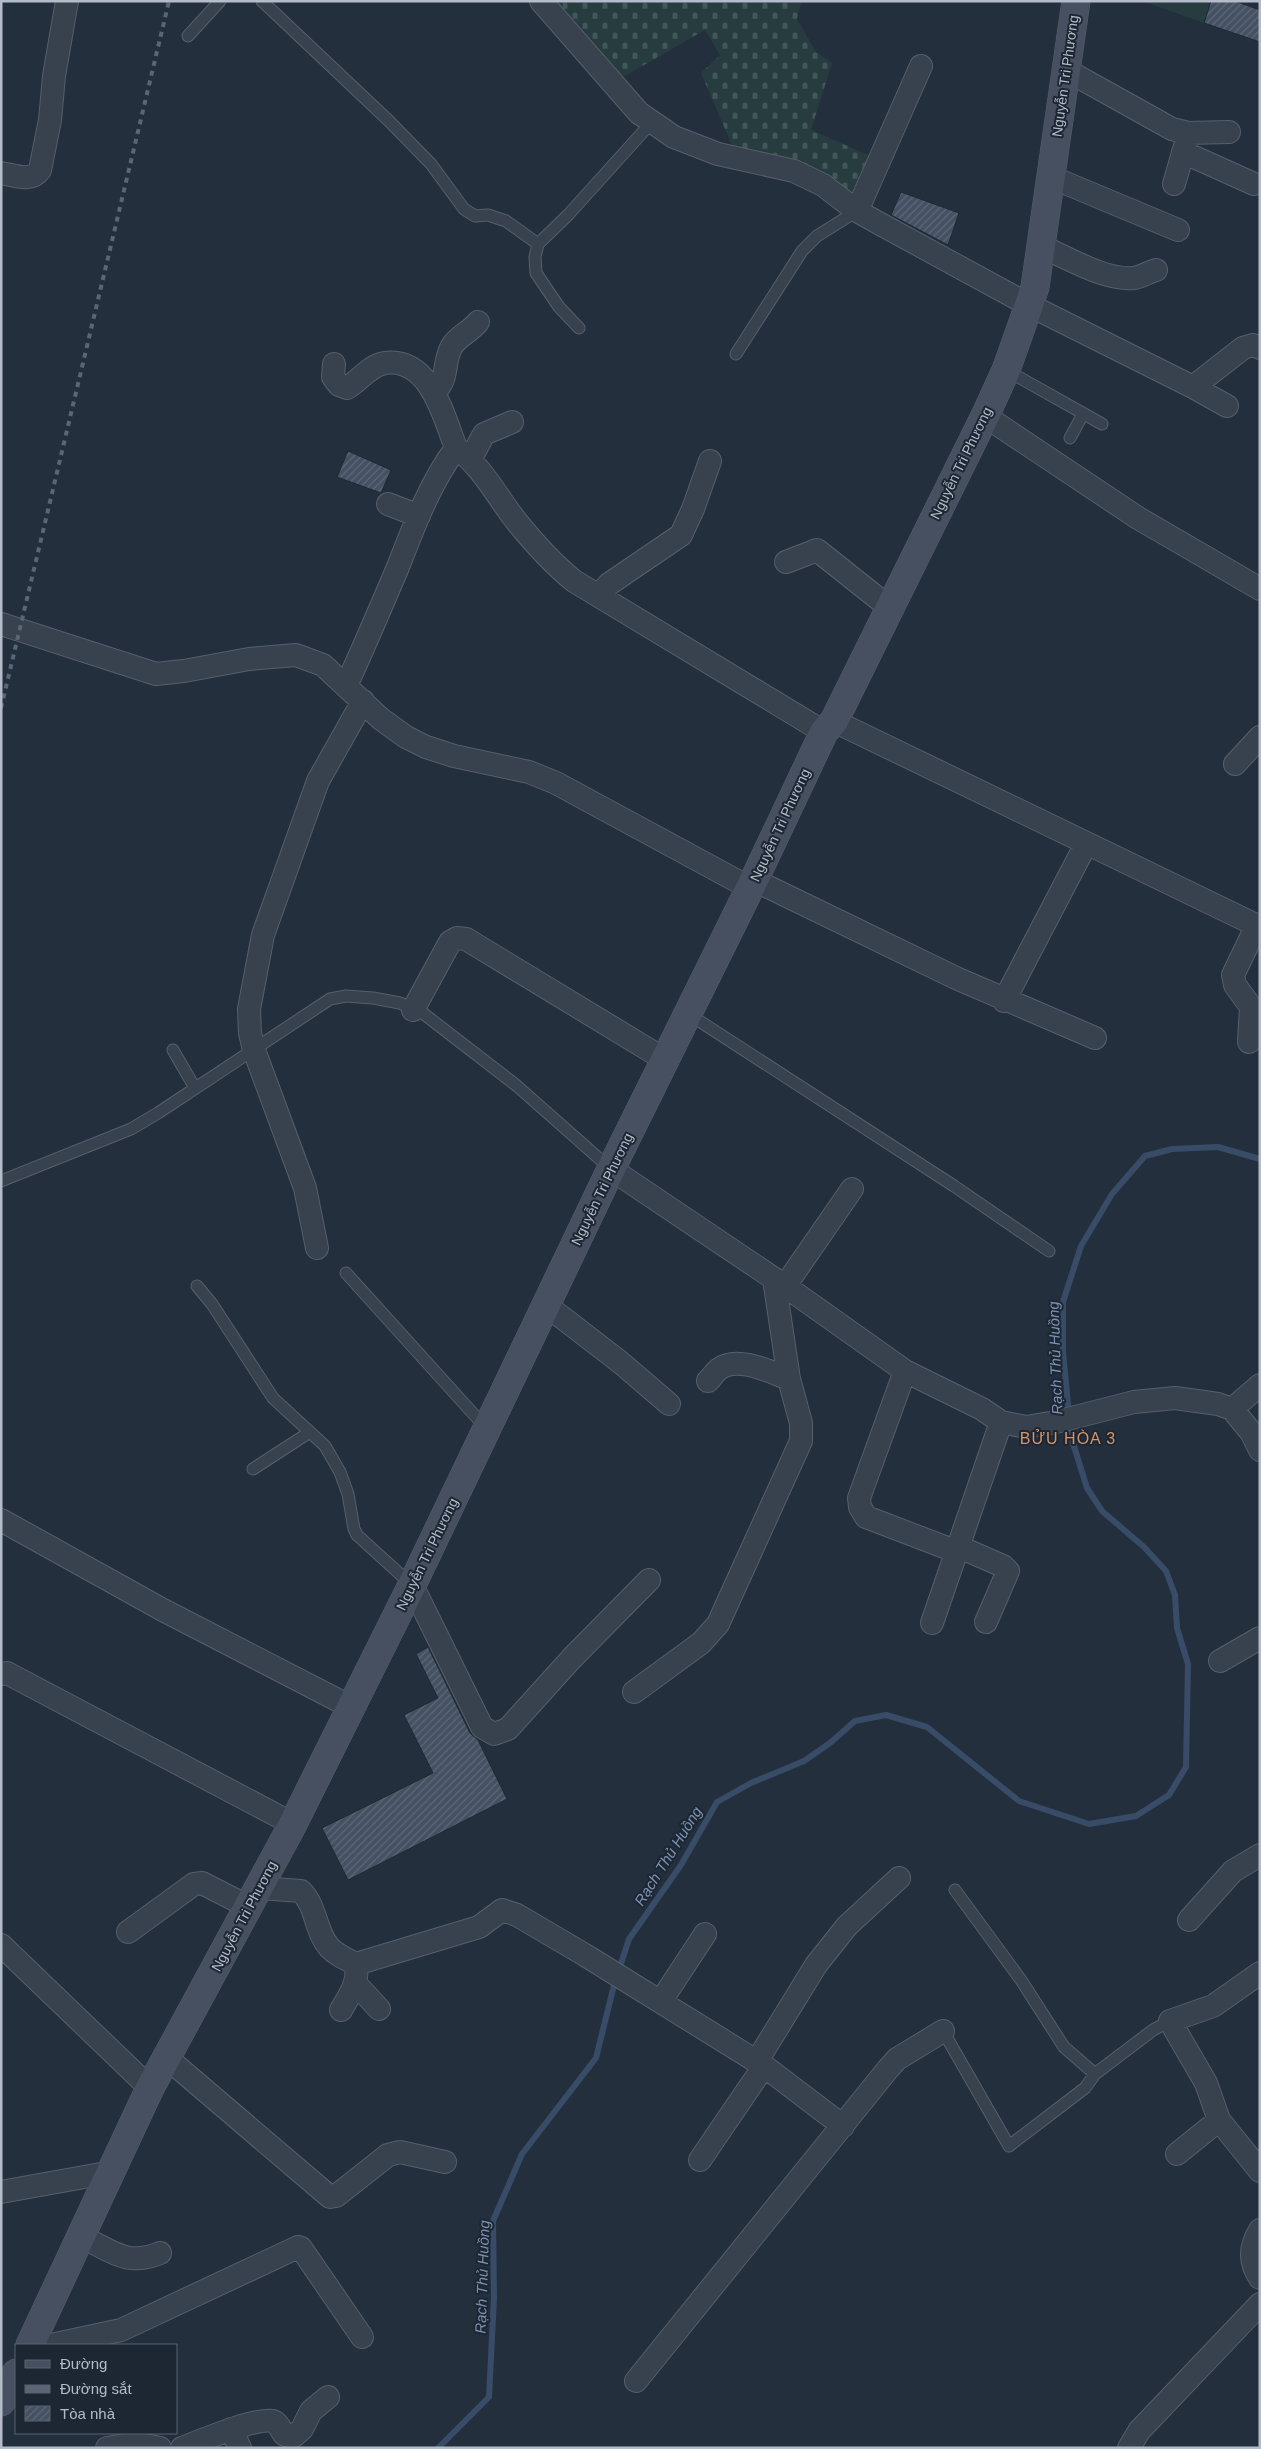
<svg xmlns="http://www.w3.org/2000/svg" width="1261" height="2449" font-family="Helvetica,sans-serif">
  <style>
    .green { fill: #263c3f }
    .cemetery { fill: url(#cemetery-stones) }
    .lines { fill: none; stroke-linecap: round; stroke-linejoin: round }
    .stream { stroke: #394c67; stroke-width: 6 }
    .building { fill: url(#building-hatch); stroke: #1f2835 }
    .service-casing { stroke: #565f6c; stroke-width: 13 }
    .minor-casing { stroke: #565f6c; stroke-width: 24 }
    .secondary-casing { stroke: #565f6c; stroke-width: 29 }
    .service { stroke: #38414e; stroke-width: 11 }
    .minor { stroke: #38414e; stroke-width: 22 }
    .secondary { stroke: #465061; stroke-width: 28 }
    .rail { stroke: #5a6575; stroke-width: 4; stroke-dasharray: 5 5; stroke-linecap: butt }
    .labels { text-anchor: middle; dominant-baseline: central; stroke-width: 4; stroke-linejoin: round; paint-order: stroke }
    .street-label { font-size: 14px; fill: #b4bcc9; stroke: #1d2633 }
    .water-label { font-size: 15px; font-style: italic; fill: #7c92b1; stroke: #1d2633 }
    .quarter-label { font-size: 16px; letter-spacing: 1px; fill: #d59563; stroke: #1d2633 }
  </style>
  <defs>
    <pattern id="cemetery-stones" width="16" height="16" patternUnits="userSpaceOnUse" patternTransform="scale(1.25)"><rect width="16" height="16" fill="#263c3f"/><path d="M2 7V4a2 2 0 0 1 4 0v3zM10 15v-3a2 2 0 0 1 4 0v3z" fill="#435659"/></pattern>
    <pattern id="building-hatch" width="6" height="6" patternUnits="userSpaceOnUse" patternTransform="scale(1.25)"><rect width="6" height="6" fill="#455162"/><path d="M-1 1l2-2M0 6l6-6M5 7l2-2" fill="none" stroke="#5d6877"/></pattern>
  </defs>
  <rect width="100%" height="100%" fill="#242f3e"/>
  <path class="green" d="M1142 1H1211L1204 23Z"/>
  <path class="cemetery" d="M551 1H805L801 3 797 19 816 52 832 63 811 130 873 157 854 200 734 150 701 73 720 55 705 30 618 80Z"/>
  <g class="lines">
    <path class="stream" d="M1069 1414 1063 1352V1302L1081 1246 1112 1194 1145 1156 1172 1149 1218 1147 1260 1159
      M438 2448 489 2397 494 2297 493 2221 522 2154 596 2058 614 1985 629 1939 681 1865 717 1802 751 1783 804 1761 830 1743 855 1721 886 1715 927 1727 1019 1801 1089 1824 1136 1816 1169 1795 1186 1767 1188 1664 1177 1628 1175 1595 1166 1571 1144 1547 1102 1511 1087 1488 1073 1443 1070 1423"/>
  </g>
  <path class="building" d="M1211 1H1235L1260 10V42L1204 23Z
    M901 192 959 213 948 245 891 215Z
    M348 451 391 470 381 493 337 477Z
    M428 1647 470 1733 478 1740 507 1799 348 1880 322 1828 433 1773 404 1715 438 1698 416 1654Z"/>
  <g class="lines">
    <defs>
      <path id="service" d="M262 1 389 121 431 164 464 209 475 216 488 215 506 221 538 244
        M188 36 220 1
        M579 328 559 307 536 273 535 257 538 244 568 215 651 123
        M736 354 802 251 817 236 857 211
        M1006 370 1102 424
        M1070 438 1083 414
        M687 1013 954 1186 1049 1251
        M173 1050 195 1088
        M1 1181 131 1129 158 1113 330 999 346 996 373 998 400 1003 424 1014 517 1086 611 1169
        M346 1273 487 1429
        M197 1286 212 1304 273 1398 325 1446 340 1472 348 1494 354 1529 357 1535 412 1585
        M253 1469 310 1432
        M955 1890 1021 1980 1064 2047 1095 2074 1153 2030 1170 2021
        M943 2031 1009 2146 1085 2088 1095 2074"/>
      <path id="minor" d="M541 1 639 113 674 137 718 154 794 171 823 185 857 211 884 226 1029 305 1193 387 1243 348 1253 345 1260 348
        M1066 70 1172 129 1188 133 1229 132
        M1183 152 1254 184
        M1 173C14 175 31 183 40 170L50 120 54 76 67 1
        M1051 177 1178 230
        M1174 184 1187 139
        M857 211 921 66
        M1041 246C1066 257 1106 281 1134 278 1141 277 1149 272 1156 270
        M334 364 333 377 339 385 347 388C359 381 370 365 385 363 430 357 444 417 456 448 430 483 414 526 398 567 381 607 364 647 346 686
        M1193 387 1227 406
        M434 393C450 377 442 363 452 346 458 336 470 332 478 322
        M985 416 1138 518 1260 589
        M456 448C483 467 497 497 517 522 534 543 553 564 574 581L824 732
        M471 458 484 434 512 422
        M388 504 419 516
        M786 562 817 550 890 608
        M599 595 609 584 681 535 693 509 710 461
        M1 624 156 674 184 671 249 659 296 655 323 665 381 719 406 737 426 747 454 756 529 772 556 783 750 888
        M834 721 1260 927
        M1235 764 1260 737
        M754 880 956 978 1095 1038
        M1004 1001 1086 844
        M413 1010 450 942 457 938 466 939 664 1059
        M1249 1042 1251 1007 1235 985 1233 975 1257 925
        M611 1169 785 1286 905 1371 982 1409 1001 1422 1026 1427 1056 1422 1134 1402 1175 1398 1218 1404 1232 1409 1251 1432 1260 1450
        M317 1248 305 1188 254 1050 250 1033 249 1009 263 935 318 781 363 701
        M785 1286 852 1189
        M546 1305 620 1362 669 1404
        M905 1371 859 1498 860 1507 866 1517 955 1551
        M708 1381C712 1377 715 1372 719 1369 737 1355 771 1372 789 1379
        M1232 1409 1260 1385
        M1 1520 163 1610 351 1707
        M957 1546 1003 1566 1008 1571 986 1622
        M412 1585 482 1727 494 1734 508 1729 572 1658 649 1580
        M932 1623 1001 1422
        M1220 1661 1260 1638
        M1 1674 7 1673 293 1824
        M634 1692 701 1643 718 1624 801 1441V1423L789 1379 774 1279
        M260 1888 301 1891C317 1907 315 1931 329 1947 336 1955 346 1959 356 1964L479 1927 502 1910 517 1915 585 1955 764 2066 843 2126
        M1189 1920 1233 1871 1260 1855
        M128 1932 194 1884 202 1883 249 1907
        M1 1945 150 2088
        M1260 1973 1213 2006 1170 2021 1206 2083 1219 2120 1260 2171
        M356 1984 379 2009
        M661 2001 705 1934
        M341 2010C350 1994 359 1983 356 1964
        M167 2058 330 2197 336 2196 388 2155 400 2152 445 2162
        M757 2061 816 1965 847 1926 899 1878
        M1177 2154 1219 2120
        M700 2160 764 2066
        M1 2192 112 2172
        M1260 2230C1250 2246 1249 2262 1260 2278
        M82 2237C112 2251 127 2267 160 2253
        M51 2345 121 2330 298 2247 301 2248 362 2337
        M636 2381 888 2069 897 2059 943 2031
        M231 2429 240 2448
        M107 2448 135 2443 160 2448
        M182 2448C200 2441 257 2417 273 2421 280 2423 280 2431 285 2435L294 2436 302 2429 311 2411 328 2397
        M1129 2448 1139 2431 1260 2304"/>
      <path id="secondary" d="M30 2345 150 2088 293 1824 412 1585 611 1169 754 880 824 732 834 721 985 416 1006 370 1029 305 1035 287 1076 1
        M1 2402 16 2373"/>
    </defs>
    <use href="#service" class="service-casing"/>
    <use href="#minor" class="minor-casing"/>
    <use href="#secondary" class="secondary-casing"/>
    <use href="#service" class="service"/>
    <use href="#minor" class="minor"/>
    <use href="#secondary" class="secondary"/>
    <path class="rail" d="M1 708 169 1"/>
  </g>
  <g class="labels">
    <g class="street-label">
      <text transform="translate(1065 76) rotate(-82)">Nguyễn Tri Phương</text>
      <text transform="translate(961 463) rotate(-64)">Nguyễn Tri Phương</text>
      <text transform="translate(780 825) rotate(-65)">Nguyễn Tri Phương</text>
      <text transform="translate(602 1189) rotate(-64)">Nguyễn Tri Phương</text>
      <text transform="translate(427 1554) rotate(-64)">Nguyễn Tri Phương</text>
      <text transform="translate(244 1916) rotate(-62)">Nguyễn Tri Phương</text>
    </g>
    <g class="water-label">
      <text transform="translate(1055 1358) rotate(-92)">Rạch Thủ Huồng</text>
      <text transform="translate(668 1856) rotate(-58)">Rạch Thủ Huồng</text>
      <text transform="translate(482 2277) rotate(-88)">Rạch Thủ Huồng</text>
    </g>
    <g class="quarter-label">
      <text x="1068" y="1438">BỬU HÒA 3</text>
    </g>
  </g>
  <rect width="1261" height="2449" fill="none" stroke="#b4bcc9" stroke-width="5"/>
  <rect x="15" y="2344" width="162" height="90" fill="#1d2633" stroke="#59626f"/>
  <rect x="25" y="2360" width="25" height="8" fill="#465061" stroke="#59626f"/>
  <text x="60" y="2369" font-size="15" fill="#b4bcc9">Đường</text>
  <rect x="25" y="2385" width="25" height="8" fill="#5a6575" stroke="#59626f"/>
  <text x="60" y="2394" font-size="15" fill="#b4bcc9">Đường sắt</text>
  <rect x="25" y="2406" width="25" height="15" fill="url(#building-hatch)" stroke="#59626f"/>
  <text x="60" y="2419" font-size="15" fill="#b4bcc9">Tòa nhà</text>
</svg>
